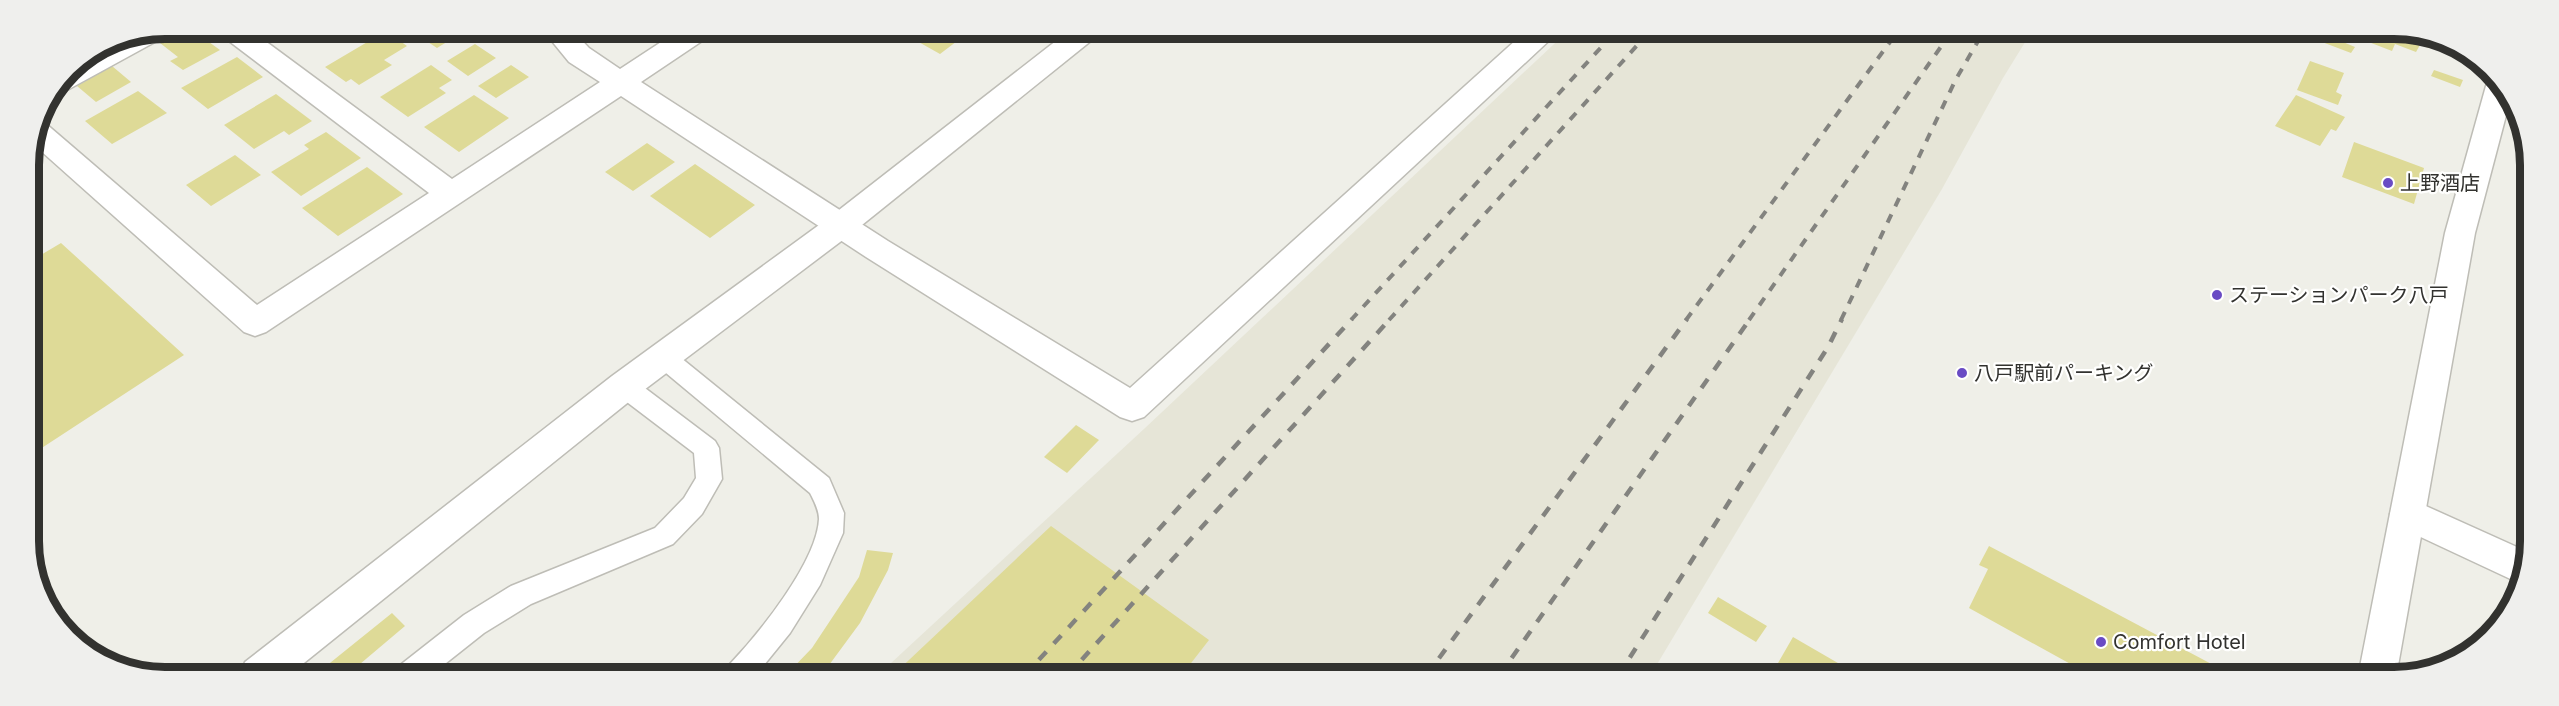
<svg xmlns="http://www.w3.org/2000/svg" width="2559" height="706" font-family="Inter,'Noto Sans JP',sans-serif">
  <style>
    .built { fill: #e6e5d7 }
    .building { fill: #deda97 }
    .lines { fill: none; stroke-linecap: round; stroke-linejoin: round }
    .service-casing { stroke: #bebdb6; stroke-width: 3 }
    .minor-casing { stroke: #bebdb6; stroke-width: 3 }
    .tertiary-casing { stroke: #bebdb6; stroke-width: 3 }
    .service { fill: #fff; fill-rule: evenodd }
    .minor { fill: #fff; fill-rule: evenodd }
    .tertiary { fill: #fff; fill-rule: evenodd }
    .rail-far1 { stroke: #83837f; stroke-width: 4; stroke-dasharray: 9 9; stroke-linecap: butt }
    .rail { stroke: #83837f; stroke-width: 4.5; stroke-dasharray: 11 11; stroke-linecap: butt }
    .poi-dot { fill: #694bc4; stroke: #fffffe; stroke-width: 2 }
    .labels { text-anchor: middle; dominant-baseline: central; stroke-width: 4.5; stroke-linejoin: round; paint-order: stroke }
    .poi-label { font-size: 20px; fill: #32322f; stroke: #fffffe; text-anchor: start }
    .rim { fill: none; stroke: #32322f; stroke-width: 8 }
  </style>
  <rect width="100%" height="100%" fill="#efefe8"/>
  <path class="built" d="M1569 30 2032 31 2003 78 1942 189 1650 676H877L1145 428Z"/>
  <path class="building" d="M185 29H191L220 50 183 70 170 61 178 57 160 43Z
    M424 29H468L437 48 416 34Z
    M608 29H642L625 40Z
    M917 29H973L940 54 908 36Z
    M386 31 407 46 384 60 392 65 359 85 351 79 346 82 325 67Z
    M2340 31H2421L2433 38 2429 48 2420 45 2416 52 2395 44 2392 51Z
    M2326 35 2355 47 2351 53 2322 42Z
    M475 44 496 58 468 76 447 61Z
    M237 57 263 77 208 109 181 88Z
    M2310 61 2344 73 2336 92 2342 95 2338 105 2297 90Z
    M431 65 452 80 439 88 446 93 408 117 380 97Z
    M511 65 529 77 496 98 478 86Z
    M112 66 131 82 96 102 77 86Z
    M2434 70 2463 80 2460 87 2431 76Z
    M138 91 167 113 112 144 85 121Z
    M276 94 312 121 289 135 284 131 254 149 224 125Z
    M474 95 509 118 459 152 424 127Z
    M2296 95 2345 117 2336 131 2331 129 2320 146 2275 126Z
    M326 132 361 158 301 196 271 172 309 149 304 145Z
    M2354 142 2424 168 2414 204 2342 177Z
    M647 143 675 162 633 191 605 172Z
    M235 155 261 175 211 206 186 185Z
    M695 164 755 205 710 238 650 196Z
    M367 167 403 194 338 236 302 208Z
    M61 243 184 355 31 455 29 262Z
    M1076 425 1099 440 1067 473 1044 457Z
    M1051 526 1209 640 1181 676H892Z
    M1989 546 2236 677H2094L1969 608 1988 569 1979 565Z
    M867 550 893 553 888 570 860 623 821 676H785L812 648 859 577Z
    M1718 597 1767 626 1756 642 1708 613Z
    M392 613 405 626 347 675H315Z
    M1793 637 1850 670 1846 677H1770Z"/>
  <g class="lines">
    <defs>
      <path id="service" d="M662 346 670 349 829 478 844 513 843 533 820 585 790 633 756 675H724L728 666C758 635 817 562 819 519 819 510 814 501 810 493L654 363 650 356 654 349Z
        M624 376 633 379 715 441 719 448 722 479 702 514 673 544 531 604 484 633 431 675H395L399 666 464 615 511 586 655 528 684 498 696 478 694 453 615 393 612 386 615 379Z"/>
      <path id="minor" d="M165 28 168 31 164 37 69 89 59 92 54 90C59 83 63 73 70 67 98 43 129 35 165 28Z
        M218 29H249L452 179 600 82 569 62 542 29H571L589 48 620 69 681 29H715L711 35 641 82 888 241 1130 388 1527 30H1558L1554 36 1144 417 1132 421 1120 417 866 257 621 96 266 332 255 336 244 332 32 143 37 120 45 123 257 305 429 193 221 35Z
        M2408 498 2528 552V568L2519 583 2395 525 2390 514 2395 503Z"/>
      <path id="tertiary" d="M1070 30H1101L1097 36 852 233 636 396 289 675H240L245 662 612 376 830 217Z
        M2496 78 2509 104 2475 233 2396 677H2358L2445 233 2486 86 2490 79Z"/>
    </defs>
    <use href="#service" class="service-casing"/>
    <use href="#minor" class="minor-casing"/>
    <use href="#tertiary" class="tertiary-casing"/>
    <use href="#service" class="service"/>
    <use href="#minor" class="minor"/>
    <use href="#tertiary" class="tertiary"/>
    <path class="rail-far1" d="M1351 320 1617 30
      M1389 320 1651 30
      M1686 320 1898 31
      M1749 320 1952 31
      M1841 320 1956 79 1984 31"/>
    <path class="rail" d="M1024 676 1352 319
      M1067 676 1390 319
      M1426 676 1687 319
      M1499 676 1750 319
      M1618 676 1828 347 1842 319"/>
  </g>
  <g class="poi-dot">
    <circle cx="2388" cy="183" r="6"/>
    <circle cx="2217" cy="295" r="6"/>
    <circle cx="1962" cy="373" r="6"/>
    <circle cx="2101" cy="642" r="6"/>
  </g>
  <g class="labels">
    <g class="poi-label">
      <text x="2400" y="183">上野酒店</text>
      <text x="2229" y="295">ステーションパーク八戸</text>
      <text x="1974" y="373">八戸駅前パーキング</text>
      <text x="2113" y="642">Comfort Hotel</text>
    </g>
  </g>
  <path d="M0 0H2559V706H0ZM165 39H2394A126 126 0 0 1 2520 165V541A126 126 0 0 1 2394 667H165A126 126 0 0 1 39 541V165A126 126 0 0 1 165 39Z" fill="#efefed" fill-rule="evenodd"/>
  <path class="rim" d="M165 39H2394A126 126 0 0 1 2520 165V541A126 126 0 0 1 2394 667H165A126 126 0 0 1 39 541V165A126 126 0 0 1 165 39Z"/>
</svg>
